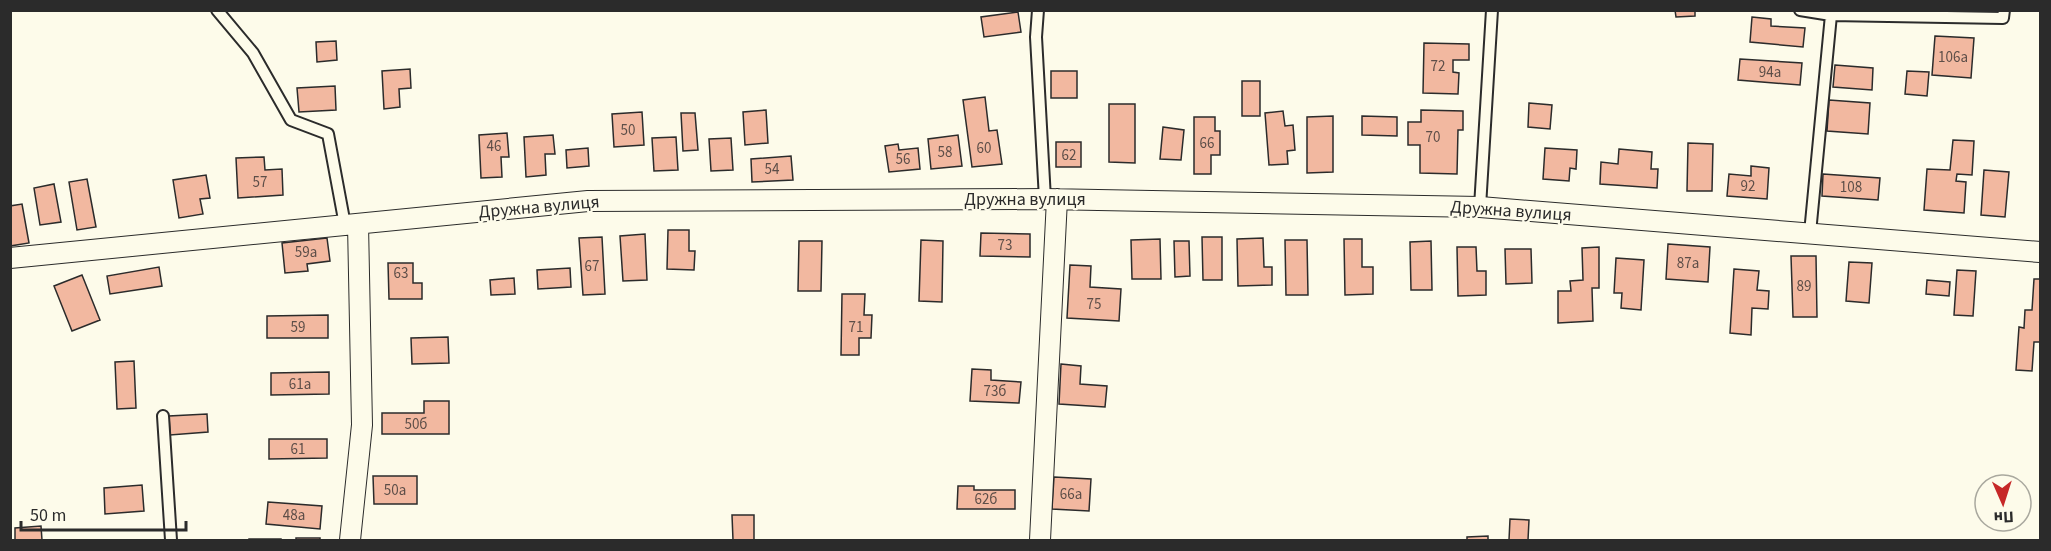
<svg xmlns="http://www.w3.org/2000/svg" width="2051" height="551" font-family="'Source Sans 3',sans-serif">
  <style>
    .building { fill: #f2b8a0; stroke: #2b2b2b; stroke-width: 1.5 }
    .lines { fill: none; stroke-linecap: round; stroke-linejoin: round }
    .lane-casing { stroke: #2b2b2b; stroke-width: 14 }
    .street-casing { stroke: #2b2b2b; stroke-width: 22 }
    .lane { stroke: #fdfbea; stroke-width: 10 }
    .street { stroke: #fdfbea; stroke-width: 20 }
    .labels { text-anchor: middle; dominant-baseline: central; stroke-width: 4.5; stroke-linejoin: round; paint-order: stroke }
    .number-label { font-size: 15px; fill: #5d4e48 }
    .street-label { font-size: 18px; fill: #2b2b2b; stroke: #fdfbea }
  </style>
  <rect width="100%" height="100%" fill="#fdfbea"/>
  <path class="building" d="M1675 10H1695V16L1676 17Z
    M1018 12 1021 32 984 37 981 17Z
    M1752 17 1771 19V26L1805 28 1803 47 1750 42Z
    M1935 36 1974 38 1971 78 1932 75Z
    M336 41 337 60 317 62 316 42Z
    M1424 43 1469 44V60H1453V72L1459 73 1458 94 1423 93Z
    M1740 59 1802 63 1800 85 1738 80Z
    M1835 65 1873 68 1872 90 1833 87Z
    M410 69 411 88 399 89 400 107 384 109 382 71Z
    M1051 71H1077V98H1051Z
    M1907 71 1929 72 1927 96 1905 94Z
    M1242 81H1260V116H1242Z
    M335 86 336 110 299 112 297 88Z
    M985 97 989 131 997 130 1002 164 972 167 963 100Z
    M1829 100 1870 103 1868 134 1827 131Z
    M1529 103 1552 105 1550 129 1528 127Z
    M1109 104H1135V163L1109 162Z
    M766 110 768 143 745 145 743 112Z
    M1421 110 1463 111V130H1458L1457 174 1420 173V145H1408V122H1421Z
    M1283 111 1285 126 1293 125 1295 150 1287 151 1288 164 1269 165 1265 113Z
    M642 112 644 145 614 147 612 114Z
    M681 113H695L698 150 683 151Z
    M1333 116V172L1307 173V117Z
    M1362 116 1397 117V136L1362 135Z
    M1194 117H1215V131H1220V155H1211V174H1194Z
    M1163 127 1184 130 1181 160 1160 159Z
    M507 133 509 157H501L502 177 481 178 479 135Z
    M553 135 555 154H545L546 175 526 177 524 137Z
    M958 135 962 166 931 169 928 139Z
    M676 137 678 170 654 171 652 138Z
    M731 138 733 170 711 171 709 139Z
    M1953 140 1974 141 1972 175 1957 174 1956 181 1966 182 1964 213 1924 210 1927 169 1950 170Z
    M1056 142H1081V167H1056Z
    M1688 143 1713 144 1712 191H1687Z
    M898 144 899 150 918 148 920 169 889 172 885 146Z
    M588 148 589 166 567 168 566 150Z
    M1545 148 1577 150 1576 169 1570 168 1569 181 1543 179Z
    M1619 149 1652 152 1651 169H1658L1657 188 1600 184 1601 162 1618 164Z
    M791 156 793 180 752 182 751 159Z
    M264 157 265 170 282 169 283 195 238 198 236 158Z
    M1751 166 1769 168 1767 199 1727 196 1729 174 1751 176Z
    M1984 170 2009 172 2005 217 1981 215Z
    M1823 174 1880 178 1878 200 1822 196Z
    M206 175 210 198 200 199 203 214 179 218 173 180Z
    M87 179 96 227 77 230 69 182Z
    M54 184 61 222 40 225 34 188Z
    M22 204 29 243 10 246V206Z
    M668 230H689V251H695L694 270 667 269Z
    M981 233 1030 234V257L980 256Z
    M645 234 647 280 623 281 620 236Z
    M602 237 605 294 583 295 579 238Z
    M1202 237H1222V280H1203Z
    M327 238 330 261 307 264 308 271 285 273 282 243Z
    M1263 238 1264 267H1272V285L1238 286 1237 239Z
    M1160 239 1161 279H1132L1131 240Z
    M1344 239H1362V267H1373V294L1345 295Z
    M921 240 943 241 942 302 919 301Z
    M1285 240H1307L1308 295H1286Z
    M799 241H822L821 291H798Z
    M1174 241H1189L1190 276 1175 277Z
    M1431 241 1432 290H1411L1410 242Z
    M1668 244 1710 247 1708 282 1666 279Z
    M1457 247H1476L1477 271H1486V295L1458 296Z
    M1599 247V288H1592L1593 321 1558 323V291H1571L1570 281 1583 280 1582 248Z
    M1505 249H1531L1532 283 1506 284Z
    M1791 256H1816L1817 317H1793Z
    M1616 258 1644 260 1641 310 1621 308 1622 293H1614Z
    M1849 262 1872 263 1869 303 1846 301Z
    M388 263H413V283H422V299H389Z
    M1070 265 1091 266 1090 287 1121 289 1119 321 1067 318Z
    M159 267 162 286 110 294 107 276Z
    M570 268 571 287 538 289 537 270Z
    M1734 269 1759 271 1757 290 1769 291 1768 309 1752 308 1751 335 1730 333Z
    M1957 270 1976 271 1973 316 1954 315Z
    M82 275 100 320 72 331 54 286Z
    M514 278 515 294 491 295 490 280Z
    M2034 279H2040V342H2034L2032 371 2016 370 2019 327 2024 328 2025 310H2032Z
    M1927 280 1950 282 1949 296 1926 294Z
    M842 294H865L864 315H872L871 338H859V355H841Z
    M328 315V338H267V316Z
    M448 337 449 363 412 364 411 338Z
    M134 361 136 408 117 409 115 362Z
    M1061 364 1081 366 1080 384 1107 386 1105 407 1059 404Z
    M972 369 991 370V380L1021 382 1019 403 970 401Z
    M329 372V394L271 395V373Z
    M424 401H449V434H382V413H424Z
    M207 414 208 432 170 435 169 416Z
    M269 439H327V458L269 459Z
    M373 476H417V504H374Z
    M1054 477 1091 479 1089 511 1052 509Z
    M142 485 144 511 105 514 104 488Z
    M958 486H974V490H1015V509H957Z
    M268 502 322 506 320 529 266 524Z
    M732 515H754V540H733Z
    M1510 519 1529 520 1528 540H1509Z
    M41 526 42 540H15V528Z
    M1488 536V540H1467V537Z
    M296 538H320V540H296Z
    M249 539H281V540H249Z"/>
  <g class="lines">
    <defs>
      <path id="lane" d="M217 10 253 53 291 120 328 134 345 225
        M1038 10 1036 37 1045 199
        M1800 10 1831 15 2003 18 2004 10
        M1480 207 1492 10
        M1810 233 1831 15
        M163 416 171 540"/>
      <path id="street" d="M10 258 588 201 1045 199 1480 207 2040 252
        M350 540 362 425 358 224
        M1040 540 1057 199"/>
    </defs>
    <use href="#lane" class="lane-casing"/>
    <use href="#street" class="street-casing"/>
    <use href="#lane" class="lane"/>
    <use href="#street" class="street"/>
  </g>
  <g class="labels">
    <g class="number-label">
      <text x="1953" y="57">106а</text>
      <text x="1438" y="66">72</text>
      <text x="1770" y="72">94а</text>
      <text x="628" y="130">50</text>
      <text x="1433" y="137">70</text>
      <text x="1207" y="143">66</text>
      <text x="494" y="146">46</text>
      <text x="984" y="148">60</text>
      <text x="945" y="152">58</text>
      <text x="1069" y="155">62</text>
      <text x="903" y="159">56</text>
      <text x="772" y="169">54</text>
      <text x="260" y="182">57</text>
      <text x="1748" y="186">92</text>
      <text x="1851" y="187">108</text>
      <text x="1005" y="245">73</text>
      <text x="306" y="252">59а</text>
      <text x="1688" y="263">87а</text>
      <text x="592" y="266">67</text>
      <text x="401" y="273">63</text>
      <text x="1804" y="286">89</text>
      <text x="1094" y="304">75</text>
      <text x="298" y="327">59</text>
      <text x="856" y="327">71</text>
      <text x="300" y="384">61а</text>
      <text x="995" y="391">73б</text>
      <text x="416" y="424">50б</text>
      <text x="298" y="449">61</text>
      <text x="395" y="490">50а</text>
      <text x="1071" y="494">66а</text>
      <text x="986" y="499">62б</text>
      <text x="294" y="515">48а</text>
    </g>
    <g class="street-label">
      <text x="1025" y="199">Дружна вулиця</text>
      <text transform="translate(539 207) rotate(-5)">Дружна вулиця</text>
      <text transform="translate(1511 211) rotate(4)">Дружна вулиця</text>
    </g>
  </g>
  <rect width="2051" height="551" fill="none" stroke="#2b2b2b" stroke-width="24"/>
  <g transform="translate(2003 503) rotate(177)"><circle r="28" fill="#fdfbea" stroke="#a9a89e" stroke-width="1.5"/>
  <path d="M0-4.5L10 22L0 15L-10 22Z" fill="#c62828"/>
  <text y="-9" font-size="16" font-weight="bold" text-anchor="middle" fill="#2b2b2b">Пн</text>
  </g>
  <path d="M21 521v9h165v-9" fill="none" stroke="#2b2b2b" stroke-width="3"/>
  <text x="30" y="521" font-size="18" fill="#2b2b2b" stroke="#fdfbea" stroke-width="4.5" paint-order="stroke">50 m</text>
</svg>
